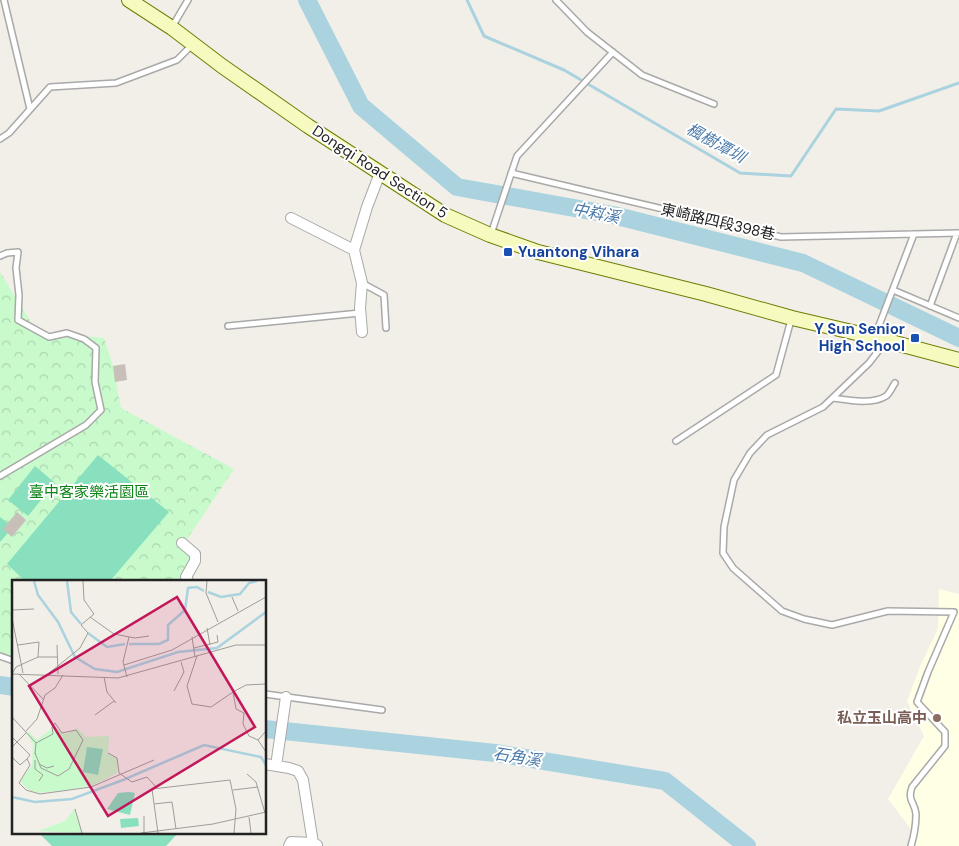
<svg xmlns="http://www.w3.org/2000/svg" width="959" height="846" font-family="'DM Sans','Noto Sans TC',sans-serif">
  <style>
    .education { fill: #ffffe5 }
    .park { fill: url(#park-crowns) }
    .pitch { fill: #88e0be }
    .lines { fill: none; stroke-linecap: round; stroke-linejoin: round }
    .stream { stroke: #aad3df; stroke-width: 3 }
    .river { stroke: #aad3df; stroke-width: 18 }
    .building { fill: #c7bfb8 }
    .lane-casing { stroke: #a9a9a9; stroke-width: 8 }
    .street-casing { stroke: #a9a9a9; stroke-width: 12 }
    .secondary-casing { stroke: #707d05; stroke-width: 16 }
    .lane { stroke: #fff; stroke-width: 5 }
    .street { stroke: #fff; stroke-width: 10 }
    .secondary { stroke: #f7fabf; stroke-width: 14 }
    .transit-dot { fill: #1a4fb4; stroke: #fff; stroke-width: 2 }
    .education-dot { fill: #8d6e63; stroke: #fff; stroke-width: 2 }
    .labels { text-anchor: middle; dominant-baseline: central; stroke-width: 4; stroke-linejoin: round; paint-order: stroke }
    .street-label { font-size: 15px; fill: #222; stroke: #fff }
    .transit-label { font-size: 15px; font-weight: bold; fill: #164399; stroke: #fff; text-anchor: start }
    .park-label { font-size: 15px; fill: #0c8416; stroke: #fff }
    .education-label { font-size: 15px; font-weight: bold; fill: #785e54; stroke: #fff; text-anchor: end }
    .water-label { font-size: 16px; font-style: italic; fill: #4a7aab; stroke: #fff }
    .inset-river { fill: none; stroke: #aad3df; stroke-width: 2.5 }
    .inset-road { fill: none; stroke: #9f9d99; stroke-width: 1 }
    .view { fill: #c2185b; fill-opacity: 0.15; stroke: #c2185b; stroke-width: 2.5 }
    .inset-edge { fill: none; stroke: #222; stroke-width: 2.5 }
  </style>
  <defs>
    <pattern id="park-crowns" width="20" height="18" patternUnits="userSpaceOnUse" patternTransform="scale(1.25)"><rect width="20" height="18" fill="#c8facc"/><path d="M2 6a3 3 0 1 1 6 0M12 15a3 3 0 1 1 6 0" fill="none" stroke="#acd6af"/></pattern>
  </defs>
  <rect width="100%" height="100%" fill="#f2efe9"/>
  <path class="education" d="M939 589 959 594V846H913L917 837 888 799 924 736 907 701 920 667 938 628Z"/>
  <path class="park" d="M0 272 37 332 104 338 113 366 121 408 234 469 182 547 194 558 186 581H14V657L0 652Z"/>
  <path class="pitch" d="M98 455 169 512 110 581H25L7 564Z
    M35 466 55 483 28 516 8 500Z
    M0 517 13 527 0 542Z
    M38 832H179L166 846H52Z"/>
  <g class="lines">
    <path class="stream" d="M467 0 484 36 564 70 740 173 791 176 836 109 879 111 959 83"/>
    <path class="river" d="M307 0 361 106 457 187 613 215 803 263 959 338
      M0 685 14 687
      M265 729 495 753 665 781 747 846"/>
  </g>
  <path class="building" d="M125 364 127 380 115 382 113 366Z
    M17 512 26 520 12 537 3 529Z"/>
  <g class="lines">
    <defs>
      <path id="lane" d="M4 0 30 109
        M556 0 587 32 642 75 714 104
        M172 27 188 0
        M0 139 9 133 50 87 116 83 177 60 192 45
        M511 173 781 237 959 233
        M491 234 517 156 613 52
        M0 256 7 253 18 252 16 268 19 295 18 320 49 337 67 333 84 339 96 348 95 382 101 410 86 425 0 476
        M362 283 384 295 386 328
        M893 290 959 318
        M930 306 957 233
        M228 326 360 313
        M875 336 914 234
        M886 341 869 363 823 407 767 435 750 453 734 480 724 527 723 553 733 568 782 611 804 619 832 625 888 611 954 612 928 672 917 702 945 732V746L912 787C907 801 915 802 916 814 916 824 914 836 911 846
        M833 398C847 400 873 405 886 396 890 393 892 387 895 383
        M676 441 776 375 791 320
        M0 656 14 661
        M265 694 382 710"/>
      <path id="street" d="M291 218 354 250
        M362 332 360 308 362 283 354 250 367 207 380 173
        M182 543 195 554V561L186 577 188 581
        M265 764 289 768 298 771 303 780 313 843
        M276 766 286 697
        M289 846 291 842 313 843 317 845"/>
      <path id="secondary" d="M129 0 172 28 222 66 308 126 445 215 490 235 538 252 706 294 792 318 865 335 959 360"/>
    </defs>
    <use href="#lane" class="lane-casing"/>
    <use href="#street" class="street-casing"/>
    <use href="#secondary" class="secondary-casing"/>
    <use href="#lane" class="lane"/>
    <use href="#street" class="street"/>
    <use href="#secondary" class="secondary"/>
  </g>
  <g class="transit-dot">
    <rect x="503" y="247" width="10" height="10" rx="2.5"/>
    <rect x="910" y="333" width="10" height="10" rx="2.5"/>
  </g>
  <circle class="education-dot" cx="937" cy="718" r="5"/>
  <g class="labels">
    <g class="street-label">
      <text transform="translate(380 172) rotate(33)">Dongqi Road Section 5</text>
      <text transform="translate(718 222) rotate(13)">東崎路四段398巷</text>
    </g>
    <g class="transit-label">
      <text x="518" y="252">Yuantong Vihara</text>
      <text x="905" y="329" text-anchor="end">Y Sun Senior<tspan x="905" dy="17">High School</tspan></text>
    </g>
    <g class="park-label">
      <text x="89" y="492">臺中客家樂活園區</text>
    </g>
    <g class="education-label">
      <text x="927" y="718">私立玉山高中</text>
    </g>
    <g class="water-label">
      <text transform="translate(716 143) rotate(29)">楓樹潭圳</text>
      <text transform="translate(596 213) rotate(11)">中嵙溪</text>
      <text transform="translate(517 757) rotate(9)">石角溪</text>
    </g>
  </g>
  <g transform="translate(12 580)">
    <rect width="254" height="254" fill="#f2efe9"/>
    <path d="M42 147 54 154 65 148 74 157 97 156 96 173 105 179V193L82 205 56 210 26 213 15 209 8 201 20 185 21 164 15 154 17 152 25 160ZM62 229 70 253 26 251 53 241Z" fill="#c8facc"/>
    <path d="M75 167 91 169 86 195 71 192ZM117 212 123 213 118 235 95 229 106 213ZM126 238 127 246 109 248 108 239Z" fill="#88e0be"/>
    <path class="inset-river" d="M22 1 26 15 46 42 63 77 83 89 105 92 166 72 205 68 254 32M55 1 59 32 69 44M196 12 209 17 228 14 237 3 245 1M76 53 95 67 113 64M117 64H147L156 60V45L173 30 176 8 185 7 192 11M0 217 23 222 60 219 111 200 192 165 249 177 254 185"/>
    <path class="inset-road" d="M195 1 194 13 206 42M220 17 226 31M0 30 22 29M78 37 102 54 123 58 137 56M0 38 11 93M195 48 198 65M180 57 183 77M6 65 27 62 26 77H46M45 65 46 94M182 68 206 62 205 55M185 76 175 106 180 124 199 127 221 112 224 129 232 133 231 144 237 156 246 160M112 85 160 70 254 17M0 94 106 98 224 65H254M0 94 4 87 26 77M7 94 32 120M36 94 68 68 76 53 69 45 82 34 72 20 71 1M92 97 95 112 104 123M115 97 111 82 117 57M162 111 172 92 169 82M221 112 234 105 254 104M83 135 102 121M0 137 24 163 23 174M14 151 25 139 33 115 43 108 51 95M254 151 246 160 254 172M0 157 18 175 15 179M0 167 15 152M23 173 29 188 46 196 57 189 71 160 64 150 50 153 43 143 40 147 41 154 24 163M96 173 105 178 107 193 120 202 135 197 144 207M0 177 8 185 15 179M15 179 18 185 7 203 14 210 28 214 79 207 142 180M23 180V189L31 195 27 201M27 184 35 188 42 186M235 194 244 202 253 233M221 210 246 207M142 224 160 222 164 249M63 229 70 253M237 237 239 253M129 253 201 244 254 232M132 253V236M146 253 140 209 218 200 224 229 222 253"/>
    <path class="view" d="M165 17 243 147 96 236 17 106Z"/>
    <rect width="254" height="254" class="inset-edge"/>
  </g>
</svg>
